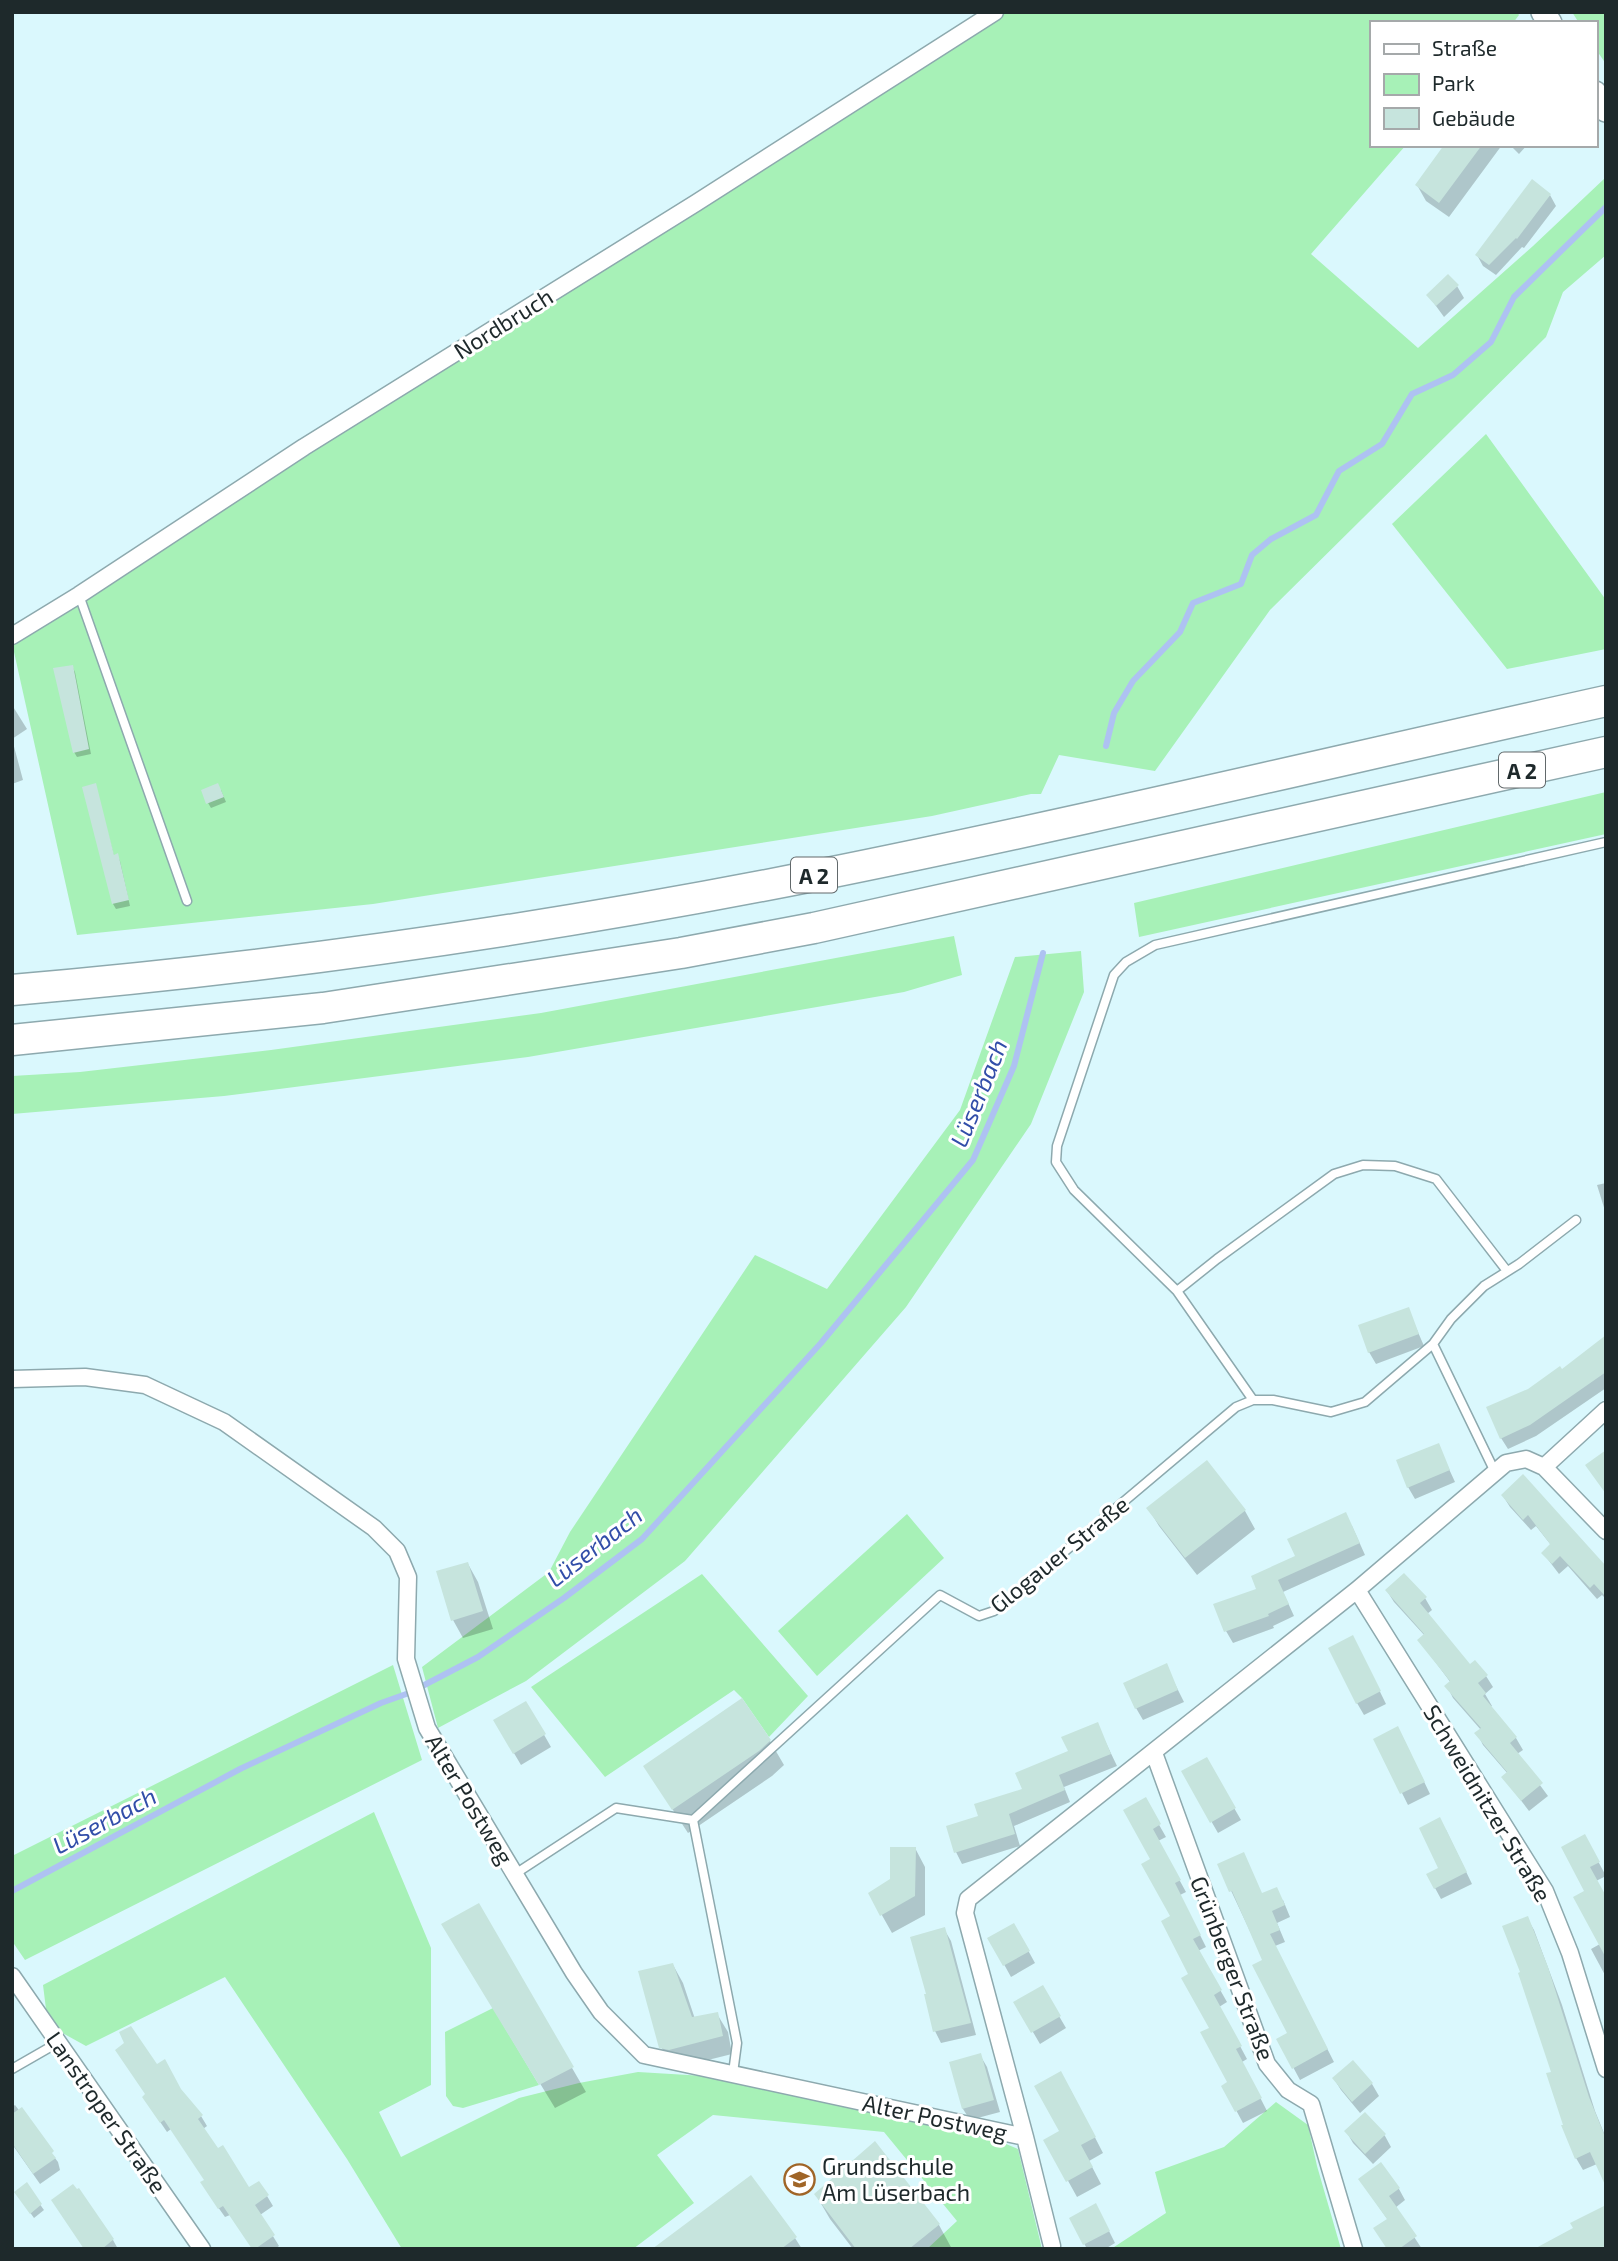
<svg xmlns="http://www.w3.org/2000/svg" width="1618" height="2261" font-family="'Exo 2',sans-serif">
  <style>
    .green { fill: #a7f1b7 }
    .shadow { fill: #0003 }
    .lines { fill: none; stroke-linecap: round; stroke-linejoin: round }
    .stream { stroke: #aec2f2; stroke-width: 6 }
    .building { fill: #c6e4dd }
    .service-casing { stroke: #8da9ae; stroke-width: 11 }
    .minor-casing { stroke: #8da9ae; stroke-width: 19 }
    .secondary-casing { stroke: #8da9ae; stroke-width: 26 }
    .motorway-casing { stroke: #8da9ae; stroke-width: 33 }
    .service { stroke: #fff; stroke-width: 8 }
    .minor { stroke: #fff; stroke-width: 16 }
    .secondary { stroke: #fff; stroke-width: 23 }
    .motorway { stroke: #fff; stroke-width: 30 }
    .labels { text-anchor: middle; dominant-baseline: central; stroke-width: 6; stroke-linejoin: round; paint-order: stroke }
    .shield { fill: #fff; stroke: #62696b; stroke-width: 2 }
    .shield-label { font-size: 21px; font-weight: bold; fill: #1e292b }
    .street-label { font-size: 23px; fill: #1e292b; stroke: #fff }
    .poi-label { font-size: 23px; fill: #1e292b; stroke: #fff; text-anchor: start }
    .water-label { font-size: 24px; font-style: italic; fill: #324ea9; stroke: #fff }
  </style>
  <rect width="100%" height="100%" fill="#daf8fd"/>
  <path class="green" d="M995 12H1517L1519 15 1513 23H1371V145H1406L1311 254 1418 348 1533 246 1605 178 1606 255 1563 292 1546 337 1270 610 1155 771 1059 755 1041 794H1031L932 816 373 904 77 935 12 643Z
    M1572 12H1606V64L1595 48V23H1579Z
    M1486 434 1606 600V649L1507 669 1392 524Z
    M1606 792V834L1139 937 1134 903Z
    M954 936 962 975 904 992 528 1057 224 1096 12 1114V1076L80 1072 271 1050 541 1013Z
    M1081 951 1084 992 1031 1124 906 1307 685 1561 526 1681 438 1728 422 1667 549 1572 570 1532 755 1255 827 1289 960 1110 1015 957Z
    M907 1514 944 1558 817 1676 778 1631Z
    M702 1574 808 1696 769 1737 742 1698 734 1690 605 1777 531 1687Z
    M393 1665 422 1760 25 1960 12 1941V1856Z
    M374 1812 431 1948V2085L379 2112 401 2157 519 2098 579 2083 638 2072 721 2077 987 2136 1018 2149 1042 2249H927L957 2221 884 2132 713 2115 657 2155 694 2203 633 2249H402L347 2159 225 1977 86 2046 48 2025 43 1985Z
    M493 2008 539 2085 463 2108 453 2106 446 2096 445 2032Z
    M1276 2102 1308 2125 1317 2166 1341 2249H1111L1166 2213 1155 2172 1224 2147Z"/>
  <path class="shadow" d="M1446 145H1502L1449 217 1426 201 1417 185Z
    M1510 145H1527L1519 154Z
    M1550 195 1556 206 1524 248 1522 247 1496 275 1483 266 1477 255Z
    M1457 286 1464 298 1444 317 1428 295Z
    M72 666 75 672 91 754 77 757 74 752Z
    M12 705 27 729 12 739 23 780 12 784Z
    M95 785 114 856 117 855 120 861 130 906 116 909 113 904Z
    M221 790 226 802 211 808 208 803Z
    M1606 1183V1214L1597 1185Z
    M1408 1309 1424 1346 1376 1364 1369 1352Z
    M1605 1338 1606 1388 1536 1436 1508 1449 1501 1438 1529 1390 1562 1371Z
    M1438 1445 1455 1482 1415 1499 1408 1487Z
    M1503 1496 1606 1568V1599L1602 1595 1597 1599 1568 1566 1559 1574 1543 1553 1551 1545 1536 1526 1531 1530 1510 1507Z
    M1148 1508 1245 1511 1255 1529 1197 1575 1159 1526Z
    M1352 1526 1365 1555 1283 1592 1294 1616 1273 1626 1274 1628 1233 1643 1226 1631 1259 1590 1298 1557Z
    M468 1564 478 1582 493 1629 463 1638 453 1620Z
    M1387 1591 1425 1598 1432 1610 1427 1614 1470 1666 1486 1676 1493 1687 1485 1694 1492 1706 1490 1707 1516 1738 1523 1750 1517 1754 1548 1796 1529 1811 1503 1777 1508 1774 1483 1745 1477 1733 1481 1730 1453 1698 1447 1686 1451 1683 1419 1640 1425 1636 1394 1602Z
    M1359 1649 1386 1704 1364 1715 1357 1703Z
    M1166 1666 1184 1702 1143 1720 1136 1708Z
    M526 1703 551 1747 521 1765 495 1721Z
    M1097 1724 1117 1766 1064 1787 1070 1802 1014 1826 1020 1846 962 1864 956 1852 980 1818 1024 1790 1070 1752Z
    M1404 1740 1430 1794 1408 1805 1402 1793Z
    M770 1741 784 1765 772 1776 688 1833 645 1767Z
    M1206 1759 1241 1820 1218 1833 1183 1772Z
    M1145 1800 1166 1837 1158 1841 1186 1892 1180 1895 1206 1947 1198 1951 1227 2002 1219 2007 1247 2059 1242 2062 1267 2111 1243 2123 1223 2086 1230 2083 1190 1975 1153 1860Z
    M1446 1830 1472 1884 1441 1899 1435 1888 1441 1869Z
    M915 1848 925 1867V1915L892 1933 870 1894 891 1880Z
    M1592 1850 1606 1876 1596 1881 1606 1899V1977L1591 1949 1600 1944 1586 1892Z
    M1219 1865 1263 1895 1283 1900 1290 1917 1277 1923 1285 1942 1275 1946 1334 2062 1300 2080 1278 2039 1289 2034 1264 1961Z
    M478 1906 586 2092 555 2108 458 1949Z
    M1527 1918 1534 1930 1562 2005 1595 2111 1606 2138V2183L1597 2164 1583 2170 1576 2158 1553 2073Z
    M1014 1925 1035 1963 1011 1977 990 1939Z
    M944 1929 951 1941 976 2035 941 2043 935 2031Z
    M673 1965 683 1983 695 2019 717 2014 728 2032 732 2054 680 2067 672 2065 661 2047Z
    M1042 1987 1066 2028 1040 2044 1016 2003Z
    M980 2055 987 2067 1000 2112 970 2120 963 2109 951 2063Z
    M1353 2063 1372 2084 1379 2096 1360 2113 1341 2090 1334 2079Z
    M157 2066 201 2116 207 2126 203 2129 249 2190 258 2183 267 2196 273 2206 260 2215 279 2246 275 2249H253L230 2215 225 2217 208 2193 206 2181 171 2129 167 2132 150 2107Z
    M1070 2089 1103 2153 1089 2161 1101 2184 1077 2197 1046 2141 1061 2132Z
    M15 2105 58 2162 60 2170 40 2184 12 2144V2107Z
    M1365 2114 1385 2136 1391 2147 1373 2164 1353 2143 1346 2131Z
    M875 2144 939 2225 952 2249H853L830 2219 816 2195Z
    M1360 2180 1399 2189 1405 2200 1395 2208 1422 2249H1387L1388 2220Z
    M26 2185 44 2210 34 2218 19 2197Z
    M79 2191 113 2240 118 2249H85Z
    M1102 2217 1115 2243 1105 2249H1087L1071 2218Z
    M795 2238 802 2249H655Z"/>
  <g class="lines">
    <path class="stream" d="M1106 746 1114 713 1133 681 1180 632 1193 603 1241 584 1252 555 1271 539 1316 515 1339 471 1382 444 1412 394 1453 375 1491 342 1514 297 1606 207
      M12 1891 240 1769 381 1703 409 1693 478 1657 564 1598 642 1539 821 1343 973 1160 1014 1066 1043 953"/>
  </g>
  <path class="building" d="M1444 145H1482L1439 203 1415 185Z
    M1532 179 1551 194 1517 239 1516 238 1489 265 1475 255Z
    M1448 274 1459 285 1436 306 1426 295Z
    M73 665 89 749 73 753 53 668Z
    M96 783 114 855 118 853 129 900 112 904 82 787Z
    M218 783 224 797 206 804 201 790Z
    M1409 1307 1419 1334 1368 1353 1358 1325Z
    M1606 1335V1372L1530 1425 1500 1439 1486 1407 1528 1389 1560 1366 1562 1369Z
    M1439 1443 1450 1470 1407 1488 1396 1460Z
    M1606 1450V1494L1585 1465Z
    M1207 1460 1246 1510 1185 1558 1146 1508Z
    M1523 1474 1606 1566V1597L1594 1584 1590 1588 1560 1556 1552 1564 1541 1553 1550 1544 1528 1515 1523 1520 1501 1495Z
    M1346 1512 1360 1543 1278 1580 1289 1604 1268 1614 1269 1616 1224 1632 1213 1604 1256 1589 1251 1576 1295 1556 1287 1539Z
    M468 1562 483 1611 451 1621 436 1571Z
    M1404 1573 1427 1597 1420 1603 1470 1664 1475 1660 1488 1675 1478 1683 1486 1693 1483 1696 1517 1737 1510 1743 1543 1783 1521 1801 1501 1777 1507 1772 1474 1733 1481 1728 1444 1686 1450 1681 1417 1640 1424 1634 1385 1590Z
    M1353 1635 1381 1691 1356 1704 1328 1648Z
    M1167 1663 1178 1690 1135 1709 1123 1683Z
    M742 1698 771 1740 759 1751 672 1810 643 1766Z
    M526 1701 546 1734 513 1754 493 1720Z
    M1098 1722 1111 1754 1059 1775 1065 1790 1009 1814 1015 1834 954 1853 946 1826 978 1816 974 1804 1022 1789 1015 1773 1068 1751 1061 1737Z
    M1398 1726 1425 1782 1400 1794 1373 1739Z
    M1207 1757 1236 1808 1210 1823 1181 1771Z
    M1146 1797 1161 1824 1153 1829 1181 1880 1175 1883 1201 1935 1193 1939 1222 1990 1214 1995 1242 2046 1236 2049 1262 2098 1235 2112 1221 2086 1227 2082 1200 2032 1209 2028 1181 1978 1188 1974 1161 1921 1170 1916 1141 1864 1150 1859 1123 1810Z
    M1440 1817 1467 1872 1434 1889 1426 1874 1438 1868 1419 1828Z
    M1585 1834 1600 1862 1590 1867 1606 1896V1958L1573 1897 1584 1891 1561 1847Z
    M890 1847H916L915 1896 880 1916 868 1893 890 1879Z
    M1244 1852 1262 1893 1277 1887 1285 1905 1272 1911 1280 1930 1270 1934 1328 2049 1292 2069 1276 2039 1287 2033 1252 1965 1262 1960 1232 1891 1229 1892 1217 1864Z
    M479 1903 574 2067 539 2085 441 1924Z
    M1528 1916 1548 1967 1589 2097 1606 2139V2187L1590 2152 1575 2159 1561 2125H1563L1546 2073 1551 2072 1518 1973 1520 1972 1502 1926Z
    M1014 1923 1030 1951 1003 1966 987 1938Z
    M945 1927 971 2023 933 2032 924 1994H926L910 1937Z
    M673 1963 692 2017 718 2012 723 2036 669 2050 659 2048 638 1971Z
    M1043 1985 1061 2016 1031 2033 1013 2002Z
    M131 2026 157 2064 165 2059 181 2089 203 2115 198 2119 218 2148 223 2145 249 2187 259 2181 269 2195 255 2205 275 2235 255 2249H252L223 2206 218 2209 200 2182 204 2180 164 2120 160 2123 142 2097 145 2094 115 2050 124 2043 119 2032Z
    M981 2053 994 2100 962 2109 949 2062Z
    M1353 2060 1373 2083 1352 2102 1332 2078Z
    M1061 2071 1096 2137 1081 2145 1093 2167 1066 2182 1043 2140 1059 2131 1034 2086Z
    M22 2107 54 2151 52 2153 56 2158 33 2174 12 2143V2114Z
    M1365 2112 1386 2134 1365 2154 1344 2131Z
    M875 2141 940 2224 909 2249H856L814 2194Z
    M1381 2162 1400 2188 1389 2196 1417 2236 1399 2249H1387L1373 2228 1387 2219 1358 2179Z
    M751 2175 797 2237 781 2249H652Z
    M27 2182 42 2204 30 2214 14 2192Z
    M73 2184 77 2189 79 2188 114 2239 102 2249H84L51 2200Z
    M1096 2203 1110 2231 1083 2245 1069 2218Z
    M1606 2205V2249H1534L1573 2228 1570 2223Z"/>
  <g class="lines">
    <defs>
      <path id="service" d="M79 595 187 901
        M1177 1291 1217 1259 1334 1174 1363 1165 1395 1166 1436 1179 1507 1271
        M1433 1344 1451 1319 1484 1286 1519 1264 1576 1220
        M1253 1400 1177 1291 1074 1190 1056 1162 1057 1146 1114 975 1126 962 1155 945 1606 842
        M693 1820 737 2043 733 2073
        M515 1874 616 1808 693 1820 940 1595 979 1616 994 1611 1236 1407 1253 1400H1273L1331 1412 1365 1402 1433 1344 1495 1472
        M12 2069 59 2042"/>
      <path id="minor" d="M12 636 79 595 304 447 696 203 995 12
        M12 1379 85 1377 145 1385 224 1422 374 1528 397 1551 408 1577 406 1659 427 1728 574 1973 601 2012 644 2055 1025 2137
        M1544 1467 1606 1410
        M1357 1590 1545 1891 1570 1953 1606 2069
        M1154 1753 1267 2064 1288 2090 1311 2104 1354 2249
        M12 1976 202 2249
        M1052 2246 1025 2137 965 1913 968 1899 1357 1590 1506 1463 1526 1459 1544 1467 1606 1531"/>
      <path id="secondary" d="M1543 12 1550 23
        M1595 93 1606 110"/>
      <path id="motorway" d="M12 990C282 967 552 928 818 875 1082 822 1344 759 1606 701
        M12 1040 323 1008 681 953 814 928 1606 752"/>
    </defs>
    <use href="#service" class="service-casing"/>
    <use href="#minor" class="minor-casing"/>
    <use href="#secondary" class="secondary-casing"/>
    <use href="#motorway" class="motorway-casing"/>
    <use href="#service" class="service"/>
    <use href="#minor" class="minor"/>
    <use href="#secondary" class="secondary"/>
    <use href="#motorway" class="motorway"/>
  </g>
  <defs>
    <symbol id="school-ring" viewBox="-11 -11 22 22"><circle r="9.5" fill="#fff" stroke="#a06527" stroke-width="1.5"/><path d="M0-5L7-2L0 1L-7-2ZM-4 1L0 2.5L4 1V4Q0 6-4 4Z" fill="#a06527"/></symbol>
  </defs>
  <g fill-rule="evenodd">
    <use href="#school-ring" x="782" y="2162" width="35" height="35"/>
  </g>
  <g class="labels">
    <g class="shield">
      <rect x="1499" y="752.5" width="46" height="35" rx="5"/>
      <rect x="791" y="857.5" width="46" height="35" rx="5"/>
    </g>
    <g class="shield-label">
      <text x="1522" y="770">A 2</text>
      <text x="814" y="875">A 2</text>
    </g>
    <g class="street-label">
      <text transform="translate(503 323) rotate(-32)">Nordbruch</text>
      <text transform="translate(1059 1554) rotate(-39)">Glogauer Straße</text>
      <text transform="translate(470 1799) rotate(59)">Alter Postweg</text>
      <text transform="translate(1488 1803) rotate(59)">Schweidnitzer Straße</text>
      <text transform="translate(1233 1968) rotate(69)">Grünberger Straße</text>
      <text transform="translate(107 2112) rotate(55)">Lanstroper Straße</text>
      <text transform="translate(935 2117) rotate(12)">Alter Postweg</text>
    </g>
    <g class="poi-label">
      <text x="822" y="2166">Grundschule<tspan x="822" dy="26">Am Lüserbach</tspan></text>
    </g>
    <g class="water-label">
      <text transform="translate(978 1093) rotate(-68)">Lüserbach</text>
      <text transform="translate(594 1546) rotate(-38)">Lüserbach</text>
      <text transform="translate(104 1820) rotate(-28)">Lüserbach</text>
    </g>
  </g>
  <rect width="1618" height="2261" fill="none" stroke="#1e292b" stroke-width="28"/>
  <rect x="1370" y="21" width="228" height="126" fill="#ffffff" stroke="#a5a9aa" stroke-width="2"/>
  <rect x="1384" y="44" width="35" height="10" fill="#ffffff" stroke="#a5a9aa" stroke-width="2"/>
  <text x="1432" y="56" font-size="21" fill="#1e292b">Straße</text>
  <rect x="1384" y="74" width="35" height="21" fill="#a7f1b7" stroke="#a5a9aa" stroke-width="2"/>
  <text x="1432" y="91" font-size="21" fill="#1e292b">Park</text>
  <rect x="1384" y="108" width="35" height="21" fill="#c6e4dd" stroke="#a5a9aa" stroke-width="2"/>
  <text x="1432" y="126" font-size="21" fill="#1e292b">Gebäude</text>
</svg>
